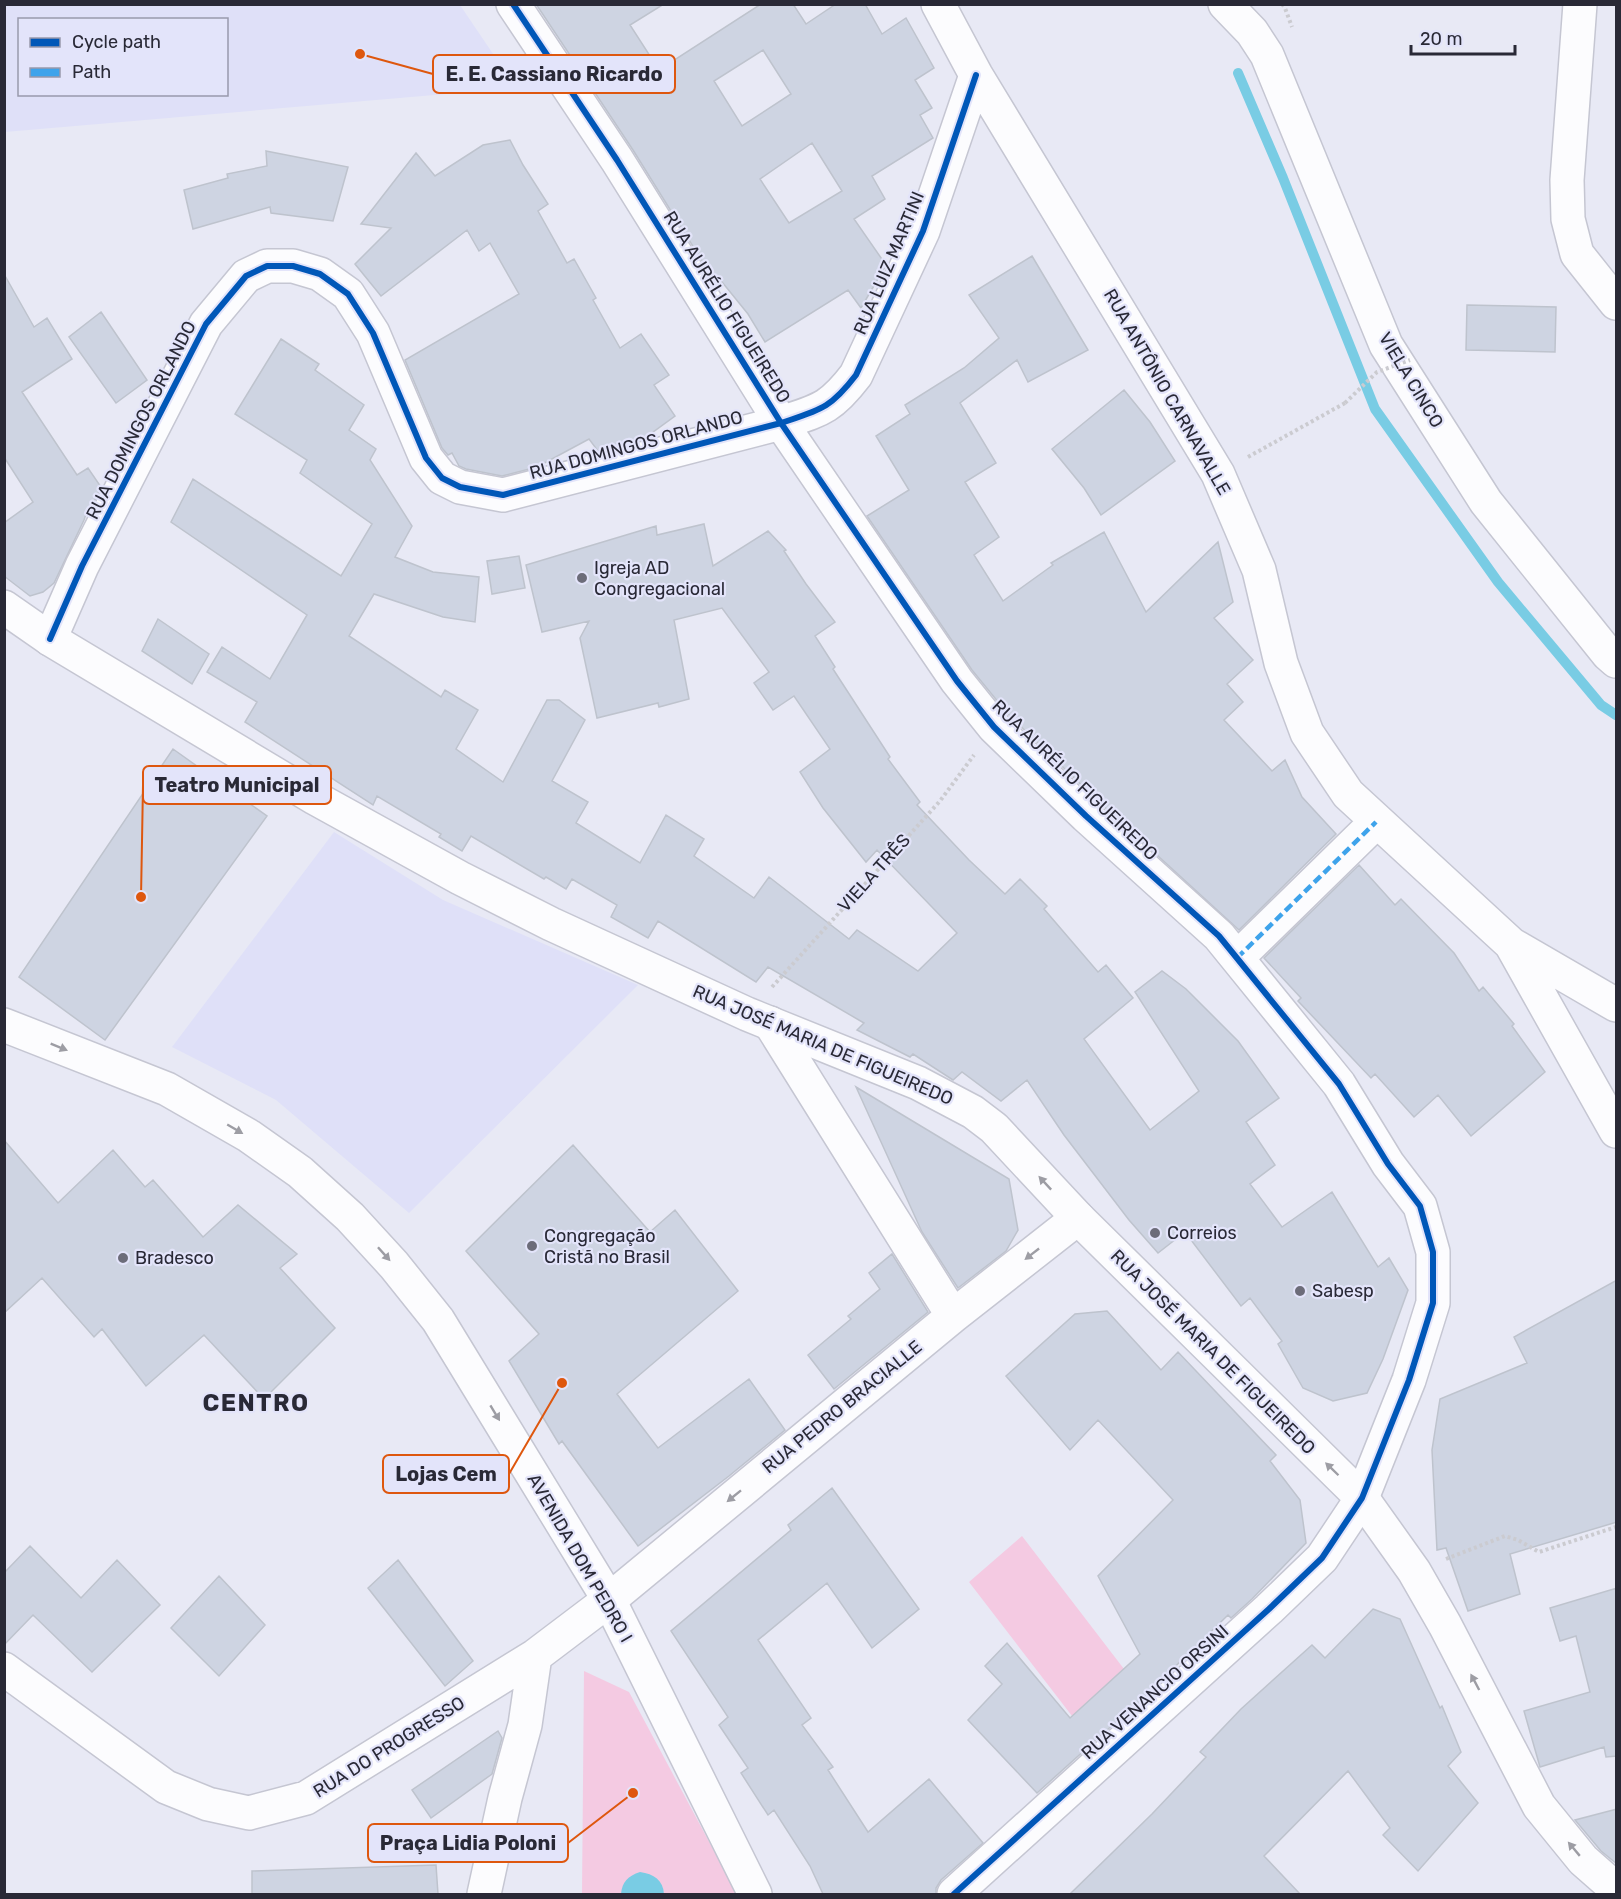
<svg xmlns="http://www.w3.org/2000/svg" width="1621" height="1899" font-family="Rubik,sans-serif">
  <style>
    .built { fill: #dfe0f8; fill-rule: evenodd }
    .green { fill: #f4cae2 }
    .water { fill: #79cce4 }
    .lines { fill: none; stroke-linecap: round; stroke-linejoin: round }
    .stream { stroke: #79cce4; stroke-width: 10 }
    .building { fill: #ced4e2; stroke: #bec3cd; stroke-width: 1.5; fill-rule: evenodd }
    .minor-casing { stroke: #c5c6d2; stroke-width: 36 }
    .major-casing { stroke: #c5c6d2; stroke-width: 36 }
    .path { stroke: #cbcbd0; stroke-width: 4; stroke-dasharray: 3 3; stroke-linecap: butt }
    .minor { stroke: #fcfcfe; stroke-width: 33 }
    .major { stroke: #fcfcfe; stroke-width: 33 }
    .path-bridge { stroke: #cbcbd0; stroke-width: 4; stroke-dasharray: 3 3; stroke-linecap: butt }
    .quiet { stroke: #3ea3eb; stroke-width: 4.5; stroke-dasharray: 9 4.5; stroke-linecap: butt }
    .cycleway-casing { stroke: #e3e4fa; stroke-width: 10 }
    .cycleway { stroke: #0057b8; stroke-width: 6 }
    .oneway { fill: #9d9da4 }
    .poi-dot { fill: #6c6c79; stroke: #e3e4fa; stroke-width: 2 }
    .labels { text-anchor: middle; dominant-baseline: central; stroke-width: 4.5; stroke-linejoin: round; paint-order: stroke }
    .street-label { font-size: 18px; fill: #292936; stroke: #e3e4fa }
    .poi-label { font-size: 18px; fill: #292936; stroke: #e3e4fa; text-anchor: start }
    .district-label { font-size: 24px; font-weight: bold; letter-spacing: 1.5px; fill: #292936; stroke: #e3e4fa }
    .leader { fill: none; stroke: #de570e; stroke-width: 2 }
    .callout-dot { fill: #de570e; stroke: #e3e4fa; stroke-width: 2 }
    .callout { fill: #e3e4fa; stroke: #de570e; stroke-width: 2 }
    .callout-label { font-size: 20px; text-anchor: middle; font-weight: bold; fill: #292936 }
  </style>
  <rect width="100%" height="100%" fill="#e8e9f5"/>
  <path class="built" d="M5 4 460 5 516 88 5 132ZM20 20H226V94H20Z
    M334 832 443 900 638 985 409 1213 276 1100 172 1047Z"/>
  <path class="green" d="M1022 1536 1124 1669 1072 1716 969 1582Z
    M584 1671 629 1692 737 1894H582Z"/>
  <path class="water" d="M640 1872C654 1874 663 1880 664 1894H621C622 1882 628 1876 640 1872Z"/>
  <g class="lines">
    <path class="stream" d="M1238 73 1283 178 1375 409 1498 582 1601 705 1616 715"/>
  </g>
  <path class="building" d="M536 4H664L630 25 659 70 761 4H793L806 24 836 4H865L882 34 906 18 934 68 915 80 932 108 920 115 933 138 872 176 885 199 854 219 886 265 861 308 848 290 765 342 748 314 718 277 714 280 633 150ZM763 50 791 94 742 126 714 81ZM812 143 842 191 789 223 760 179Z
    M510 140 523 165 548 204 538 211 567 263 574 259 596 298 593 300 620 348 641 334 669 375 654 385 675 416 642 440 598 451 589 439 537 467 502 476 466 469 459 466 452 453 448 455 442 448 405 360 519 294 490 243 479 251 467 230 381 296 355 264 391 228 361 224 416 153 435 176 483 145Z
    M266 151 348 167 333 221 271 213 270 207 193 229 184 190 228 178 227 174 267 166Z
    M1032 256 1088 350 1028 382 1017 360 960 403 996 463 965 482 999 537 974 555 1003 601 1053 565 1051 563 1104 532 1146 612 1218 542 1233 602 1214 618 1253 660 1227 684 1243 702 1224 720 1272 771 1285 760 1302 797 1336 834 1239 930 1099 802 1008 714 972 670 867 516 909 490 876 436 910 414 905 405 964 368 999 338 969 295Z
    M4 274 34 327 47 318 72 359 22 392 77 475 88 468 101 487 91 508 87 511 84 520 54 583 43 592 30 596 4 576V523L33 502 4 457Z
    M1467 305 1556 307 1555 352 1466 350Z
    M101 312 147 380 116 403 69 337Z
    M281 339 319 364 315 370 364 405 349 430 376 449 370 460 412 526 395 557 433 572 479 577 475 622 443 617 374 594 349 636 441 697 445 690 478 710 456 749 503 782 547 700H559L585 720 552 781 588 802 576 823 640 863 666 815 704 839 694 856 754 898 769 877 849 939 857 930 918 971 957 933 877 850 866 862 823 808 800 772 830 749 794 696 773 710 754 683 769 672 722 608 674 620 689 699 659 707 658 703 597 718 580 638 589 621 542 632 526 565 656 526 657 535 704 524 713 566 768 531 786 550 784 551 806 584 835 622 815 636 835 667 833 669 890 757 888 759 920 802 917 805 969 860 1005 894 1020 879 1047 906 1044 909 1098 972 1106 965 1133 998 1084 1039 1150 1130 1199 1091 1135 992 1162 971 1186 989 1238 1041 1279 1098 1246 1122 1275 1165 1250 1184 1282 1227 1332 1192 1378 1267 1389 1258 1408 1290 1383 1359 1367 1393 1333 1401 1303 1388 1278 1344 1282 1341 1250 1298 1241 1306 1185 1232 1158 1253 1129 1220 1064 1135 1027 1080 1001 1101 962 1072 953 1080 913 1054 910 1057 857 1030 864 1023 768 967 756 982 658 921 648 938 611 917 617 905 572 879 566 889 546 877 544 879 471 836 462 851 439 837 441 834 377 796 373 805 245 722 257 702 207 672 222 647 270 679 307 615 171 522 193 479 341 576 372 524 300 473 307 460 235 414Z
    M1124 390 1150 422 1175 461 1101 515 1084 488 1052 449Z
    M519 556 525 588 492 594 487 561Z
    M158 619 209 654 192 684 142 651Z
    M173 749 267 816 105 1040 19 977Z
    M1359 865 1395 905 1401 899 1454 953 1479 991 1483 987 1514 1024 1512 1026 1545 1072 1471 1136 1438 1095 1414 1117 1375 1074 1371 1078 1298 1001 1301 998 1264 958Z
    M856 1087 1009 1179 1018 1230 1006 1251 958 1288 922 1232Z
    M4 1140 58 1203 113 1150 145 1187 153 1180 203 1237 238 1205 297 1254 280 1268 335 1328 264 1399 204 1335 146 1386 102 1329 94 1337 42 1278 4 1313Z
    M573 1145 650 1232 675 1210 738 1291 617 1394 658 1448 749 1379 785 1430 729 1476 638 1546 562 1441 559 1444 509 1361 539 1334 466 1251Z
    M892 1254 928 1312 834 1389 808 1355 851 1319 848 1316 880 1289 869 1273Z
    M1617 1280V1522L1510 1554 1520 1594 1468 1611 1446 1548 1437 1550 1432 1450 1440 1399 1527 1363 1514 1337Z
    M1107 1311 1161 1370 1178 1352 1276 1455 1270 1461 1300 1500 1306 1543 1252 1599 1231 1618 1228 1615 1146 1695 1037 1793 968 1720 1002 1684 985 1666 1007 1643 1070 1718 1140 1654 1098 1576 1173 1500 1098 1420 1070 1450 1006 1376 1075 1314Z
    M832 1488 919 1609 872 1648 827 1583 758 1640 811 1718 802 1725 833 1767 828 1770 868 1832 929 1779 983 1843 941 1880 936 1888V1894H823L810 1866 774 1810 768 1815 741 1773 748 1768 719 1725 728 1717 671 1631 791 1530 788 1525Z
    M30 1546 81 1598 117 1560 160 1605 92 1672 33 1615 4 1645V1573Z
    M398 1560 473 1661 445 1686 368 1588Z
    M219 1576 265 1625 219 1676 171 1628Z
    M1617 1588V1756L1606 1757 1604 1747 1540 1767 1524 1711 1590 1692 1576 1636 1560 1641 1550 1608Z
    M1373 1609 1400 1619 1440 1708 1442 1706 1461 1752 1448 1766 1478 1803 1418 1871 1383 1835 1390 1828 1348 1771 1264 1856 1300 1894H1070L1152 1814 1206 1757 1200 1752 1241 1709 1312 1645 1325 1658Z
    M498 1731 502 1738 492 1774 431 1818 412 1790Z
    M1617 1809V1864L1601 1851 1575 1820Z
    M436 1865 438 1894H252V1871Z"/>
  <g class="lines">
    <defs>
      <path id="minor" d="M513 4 617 160 781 423 957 681 994 727 1086 816 1219 936 1339 1084 1388 1164 1420 1206 1433 1252V1303L1409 1380 1362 1498 1322 1558 1269 1609 954 1894
        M938 4 976 75 1218 474 1259 570 1281 663 1307 733 1348 794 1511 944 1616 1005
        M1225 4 1252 32 1267 55 1386 345 1486 502 1608 654 1616 661
        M1580 4 1567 180 1568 219 1577 254 1616 303
        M50 639 82 566 206 324 246 276 267 266H293L320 274 348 294 373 333 426 458 442 478 460 487 503 495 781 423C820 410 830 409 856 375L923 231 976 75
        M1512 946 1616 1131
        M1237 958 1376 822
        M770 1023 953 1316
        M4 1669 166 1787 208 1804 249 1813 306 1798 535 1656 609 1600 953 1316 1078 1218
        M484 1894 505 1798 525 1725 535 1656"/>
      <path id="major" d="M4 607 50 639 315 798 460 878 551 924 747 1014 918 1083 973 1112 994 1128 1078 1218 1362 1498 1414 1571 1445 1625 1539 1806 1583 1860 1616 1889
        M4 1025 167 1089 249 1136 300 1172 350 1217 394 1265 438 1320 609 1600 755 1894"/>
    </defs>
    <use href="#minor" class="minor-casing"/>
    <use href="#major" class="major-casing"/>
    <path class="path" d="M1282 4 1285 8 1292 27
      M1248 457 1345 403
      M772 987 940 801 974 755
      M1446 1559 1505 1536 1518 1540 1539 1552 1616 1527"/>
    <use href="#minor" class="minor"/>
    <use href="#major" class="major"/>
    <path class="path-bridge" d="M1345 403 1377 372 1410 360"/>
    <path class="quiet" d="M1237 958 1376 822"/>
    <defs>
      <path id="cycleway" d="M513 4 617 160 781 423 957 681 994 727 1086 816 1219 936 1339 1084 1388 1164 1420 1206 1433 1252V1303L1409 1380 1362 1498 1322 1558 1269 1609 954 1894
        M50 639 82 566 206 324 246 276 267 266H293L320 274 348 294 373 333 426 458 442 478 460 487 503 495 781 423C820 410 830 409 856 375L923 231 976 75"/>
    </defs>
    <use href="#cycleway" class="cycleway-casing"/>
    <use href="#cycleway" class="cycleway"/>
  </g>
  <defs><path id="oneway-solid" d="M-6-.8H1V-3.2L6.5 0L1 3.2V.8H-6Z" transform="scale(1.5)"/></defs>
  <g class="oneway">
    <use href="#oneway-solid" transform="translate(59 1047) rotate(22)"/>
    <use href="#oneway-solid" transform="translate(235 1129) rotate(30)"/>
    <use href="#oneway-solid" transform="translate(1045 1183) rotate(-133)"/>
    <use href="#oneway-solid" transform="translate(384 1254) rotate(48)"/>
    <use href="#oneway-solid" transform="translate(1032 1254) rotate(142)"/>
    <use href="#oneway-solid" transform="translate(495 1413) rotate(59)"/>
    <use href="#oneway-solid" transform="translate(1332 1469) rotate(-136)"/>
    <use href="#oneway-solid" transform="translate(734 1496) rotate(141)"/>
    <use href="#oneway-solid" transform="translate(1475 1682) rotate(-118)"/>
    <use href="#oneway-solid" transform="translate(1574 1849) rotate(-130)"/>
  </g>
  <g class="poi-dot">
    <circle cx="582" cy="578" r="6"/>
    <circle cx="1155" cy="1233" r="6"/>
    <circle cx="532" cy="1246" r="6"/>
    <circle cx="123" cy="1258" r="6"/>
    <circle cx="1300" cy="1291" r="6"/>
  </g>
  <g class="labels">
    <g class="street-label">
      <text transform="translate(889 263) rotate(-67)">RUA LUIZ MARTINI</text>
      <text transform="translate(727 307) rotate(58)">RUA AURÉLIO FIGUEIREDO</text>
      <text transform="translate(1411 380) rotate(59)">VIELA CINCO</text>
      <text transform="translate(1167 392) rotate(60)">RUA ANTÔNIO CARNAVALLE</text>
      <text transform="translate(141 420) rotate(-63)">RUA DOMINGOS ORLANDO</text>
      <text transform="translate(636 445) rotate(-15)">RUA DOMINGOS ORLANDO</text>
      <text transform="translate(1075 780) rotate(44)">RUA AURÉLIO FIGUEIREDO</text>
      <text transform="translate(874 873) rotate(-48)">VIELA TRÊS</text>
      <text transform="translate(823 1045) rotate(23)">RUA JOSÉ MARIA DE FIGUEIREDO</text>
      <text transform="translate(1213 1352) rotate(45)">RUA JOSÉ MARIA DE FIGUEIREDO</text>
      <text transform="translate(842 1407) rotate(-39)">RUA PEDRO BRACIALLE</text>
      <text transform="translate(580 1558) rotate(60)">AVENIDA DOM PEDRO I</text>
      <text transform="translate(1155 1692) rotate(-42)">RUA VENANCIO ORSINI</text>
      <text transform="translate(389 1747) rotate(-32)">RUA DO PROGRESSO</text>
    </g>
    <g class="poi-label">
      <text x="594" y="568">Igreja AD<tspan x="594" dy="21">Congregacional</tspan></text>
      <text x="1167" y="1233">Correios</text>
      <text x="544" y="1236">Congregação<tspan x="544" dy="21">Cristã no Brasil</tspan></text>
      <text x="135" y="1258">Bradesco</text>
      <text x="1312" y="1291">Sabesp</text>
    </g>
    <g class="district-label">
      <text x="256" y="1403">CENTRO</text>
    </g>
  </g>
  <path class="leader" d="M360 54L433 74M141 897L143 785M562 1383L509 1474M633 1793L568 1843"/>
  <g class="callout-dot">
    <circle cx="360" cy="54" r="6"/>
    <circle cx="141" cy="897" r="6"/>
    <circle cx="562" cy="1383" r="6"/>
    <circle cx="633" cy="1793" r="6"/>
  </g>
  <g class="callout">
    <rect x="433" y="55" width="242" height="38" rx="6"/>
    <rect x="143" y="766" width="188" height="38" rx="6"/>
    <rect x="383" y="1455" width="126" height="38" rx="6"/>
    <rect x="368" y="1824" width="200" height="38" rx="6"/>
  </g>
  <g class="callout-label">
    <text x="554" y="81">E. E. Cassiano Ricardo</text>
    <text x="237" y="792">Teatro Municipal</text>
    <text x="446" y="1481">Lojas Cem</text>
    <text x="468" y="1850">Praça Lidia Poloni</text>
  </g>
  <rect width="1621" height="1899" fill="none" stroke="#292936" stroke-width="12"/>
  <rect x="18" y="18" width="210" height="78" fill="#e3e4fa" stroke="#9999ac" stroke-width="1.5"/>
  <rect x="30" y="38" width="30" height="9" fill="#0057b8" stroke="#9999ac" stroke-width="1.5"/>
  <text x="72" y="48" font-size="18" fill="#292936">Cycle path</text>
  <rect x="30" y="68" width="30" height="9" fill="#3ea3eb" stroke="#9999ac" stroke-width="1.5"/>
  <text x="72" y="78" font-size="18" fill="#292936">Path</text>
  <path d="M1411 45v9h104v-9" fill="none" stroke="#292936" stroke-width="3"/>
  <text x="1420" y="45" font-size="18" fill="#292936" stroke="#e3e4fa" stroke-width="4.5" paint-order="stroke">20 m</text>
</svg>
